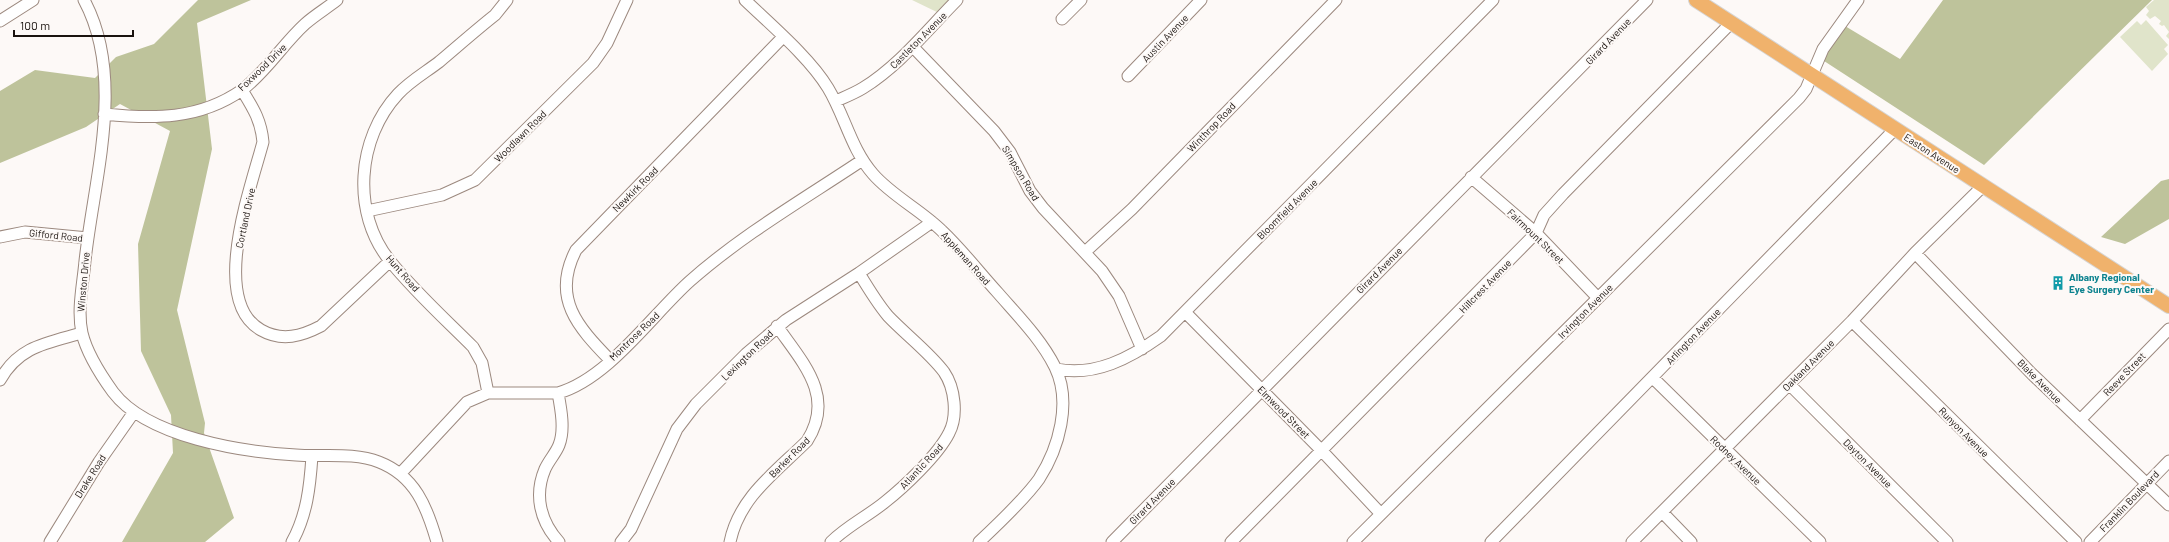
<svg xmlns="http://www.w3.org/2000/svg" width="2169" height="542" font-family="Barlow,sans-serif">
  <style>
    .green { fill: #e0e4ca }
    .forest { fill: #bec39b }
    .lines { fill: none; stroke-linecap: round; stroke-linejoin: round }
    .minor-casing { stroke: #9c897f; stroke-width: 13 }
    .major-casing { stroke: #d6d5d4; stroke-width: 16 }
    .minor { stroke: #fff; stroke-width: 11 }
    .major { stroke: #f0b26c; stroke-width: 14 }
    .labels { text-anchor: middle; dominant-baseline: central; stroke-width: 4; stroke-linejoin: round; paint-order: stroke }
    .street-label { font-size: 10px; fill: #1a130f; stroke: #fdf9f7 }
    .culture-label { font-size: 10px; font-weight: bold; fill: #0d838f; stroke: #fdf9f7; text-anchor: start }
  </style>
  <rect width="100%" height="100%" fill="#fdf9f7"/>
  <path class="green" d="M912 0H957L943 15Z
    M2154 0H2169V39L2166 36 2169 32 2164 25 2162 26 2159 24 2161 21 2155 16 2150 19 2146 15 2149 11 2146 7Z
    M2146 20 2168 45 2164 49 2168 54 2152 71 2120 37 2137 21 2141 25Z"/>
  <path class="forest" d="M198 0H251L197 23 212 149 177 310 205 423 204 433 234 518 205 542H122L173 453 171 415 141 351 138 244 170 131 120 104 86 127 0 163V91L35 70 95 78 116 57 154 44Z
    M1943 0H2152L1984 165 1821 59 1845 26 1900 59Z
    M2169 179V219L2125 244 2101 237 2161 181Z"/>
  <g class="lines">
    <defs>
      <path id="minor" d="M84 0C126 78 94 178 85 261 83 284 77 310 82 333 87 354 100 374 113 392 147 437 242 452 296 455 323 457 354 452 379 462 415 476 427 507 437 542
        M745 0C771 25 810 58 828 88 845 116 851 149 873 174 892 196 921 210 942 231 962 250 979 272 998 293 1018 316 1041 339 1055 367 1072 402 1059 448 1039 479 1024 500 998 524 979 542
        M1062 19 1081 0
        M0 21 33 0
        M913 47 994 131 1010 152 1030 191 1043 208 1102 271 1119 296 1142 349
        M1128 76 1201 0
        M242 90C253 108 261 120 263 142 251 187 209 301 261 330 282 342 302 336 321 326L390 261
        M836 101C845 97 855 93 863 88 900 65 927 30 957 0
        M104 114C153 119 199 120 242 90 266 72 283 44 305 24 315 15 327 8 337 0
        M1471 177 1536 233 1598 298
        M367 211 442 195 475 180 593 63 607 43 627 0
        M0 237 25 232 88 238
        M1085 252 1132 209 1336 0
        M1915 253 2032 374 2169 505
        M1185 312 1322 451 1381 514
        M1852 321 2076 542
        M610 360C578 327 551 298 576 250L783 37
        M1056 369C1095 377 1130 358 1161 336L1493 0
        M1653 378 1820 542
        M0 380C19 346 47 343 82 333
        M1789 384 1947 542
        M488 393 482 363 473 347C445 319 415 292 390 261 351 213 357 138 398 94 410 81 426 72 439 62 458 46 476 30 495 15L507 0
        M558 393C561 409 565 430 559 445 556 453 549 460 545 469 534 495 540 521 559 542
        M2080 420 2169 329
        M400 474 467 402 488 393H558C608 379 652 315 690 281 742 235 804 199 861 161
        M1662 512 1691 542
        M50 542 99 462 134 412
        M292 542C307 515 310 486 312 456
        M621 542 631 529 677 429 696 404 746 354 786 320 859 273 932 222
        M730 542C739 497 777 471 807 441 836 396 802 362 777 326
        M831 542C847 526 868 516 885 502 904 487 938 455 949 433 958 416 955 388 944 372 930 353 905 334 888 316 877 303 868 288 859 273
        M1112 542 1647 0
        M1231 542 1536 233 1544 215 1563 194 1731 23
        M1353 542 1799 98 1806 89 1823 49 1858 0
        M1491 542 1895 129
        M1632 542 1852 321 1915 253 1983 186
        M2090 542 2169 461"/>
      <path id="major" d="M1696 0 2169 306"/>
    </defs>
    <use href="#minor" class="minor-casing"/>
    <use href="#major" class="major-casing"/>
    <use href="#minor" class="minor"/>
    <use href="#major" class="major"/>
  </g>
  <defs>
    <symbol id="building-bare" viewBox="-9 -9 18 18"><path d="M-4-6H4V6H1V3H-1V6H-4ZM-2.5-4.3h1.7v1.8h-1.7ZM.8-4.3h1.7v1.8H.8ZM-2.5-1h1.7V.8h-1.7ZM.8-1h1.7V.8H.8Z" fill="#0f9aa8" stroke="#fdf9f7" stroke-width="2.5" paint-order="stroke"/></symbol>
  </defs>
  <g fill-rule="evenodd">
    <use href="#building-bare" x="2048" y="273" width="20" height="20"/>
  </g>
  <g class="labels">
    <g class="street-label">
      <text transform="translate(1165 38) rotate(-46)">Austin Avenue</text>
      <text transform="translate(918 40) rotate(-45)">Castleton Avenue</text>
      <text transform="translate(1608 41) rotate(-46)">Girard Avenue</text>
      <text transform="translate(262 67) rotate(-44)">Foxwood Drive</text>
      <text transform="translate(1211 127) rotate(-46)">Winthrop Road</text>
      <text transform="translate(520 136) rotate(-45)">Woodlawn Road</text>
      <text transform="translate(1932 153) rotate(33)">Easton Avenue</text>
      <text transform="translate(1021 173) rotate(59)">Simpson Road</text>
      <text transform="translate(635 189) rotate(-45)">Newkirk Road</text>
      <text transform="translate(1287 209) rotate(-45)">Bloomfield Avenue</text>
      <text transform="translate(245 218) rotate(-78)">Cortland Drive</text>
      <text transform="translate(56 235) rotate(6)">Gifford Road</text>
      <text transform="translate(1536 236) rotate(44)">Fairmount Street</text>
      <text transform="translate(966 258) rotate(48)">Appleman Road</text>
      <text transform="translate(1379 270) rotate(-45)">Girard Avenue</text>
      <text transform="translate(403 273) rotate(49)">Hunt Road</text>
      <text transform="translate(83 282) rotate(-85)">Winston Drive</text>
      <text transform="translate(1485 286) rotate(-46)">Hillcrest Avenue</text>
      <text transform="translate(1585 311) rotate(-45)">Irvington Avenue</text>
      <text transform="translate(634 336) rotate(-44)">Montrose Road</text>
      <text transform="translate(1693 336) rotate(-46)">Arlington Avenue</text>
      <text transform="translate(747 355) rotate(-44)">Lexington Road</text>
      <text transform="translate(1808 365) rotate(-45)">Oakland Avenue</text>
      <text transform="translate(2124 374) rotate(-46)">Reeve Street</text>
      <text transform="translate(2040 381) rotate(45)">Blake Avenue</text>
      <text transform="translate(1284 412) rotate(45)">Elmwood Street</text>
      <text transform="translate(1964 432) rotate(45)">Runyon Avenue</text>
      <text transform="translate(789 457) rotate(-45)">Barker Road</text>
      <text transform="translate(1736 460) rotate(44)">Rodney Avenue</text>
      <text transform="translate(1868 463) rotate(45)">Dayton Avenue</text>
      <text transform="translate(921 466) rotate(-47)">Atlantic Road</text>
      <text transform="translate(90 476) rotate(-58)">Drake Road</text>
      <text transform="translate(1152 501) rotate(-45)">Girard Avenue</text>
      <text transform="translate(2129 501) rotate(-46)">Franklin Boulevard</text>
    </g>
    <g class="culture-label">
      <text x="2069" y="277">Albany Regional<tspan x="2069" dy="12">Eye Surgery Center</tspan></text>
    </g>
  </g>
  <path d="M14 30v6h119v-6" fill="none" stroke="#1a130f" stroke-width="2"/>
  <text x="20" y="30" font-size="12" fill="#1a130f" stroke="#fdf9f7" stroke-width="3" paint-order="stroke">100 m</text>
</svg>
